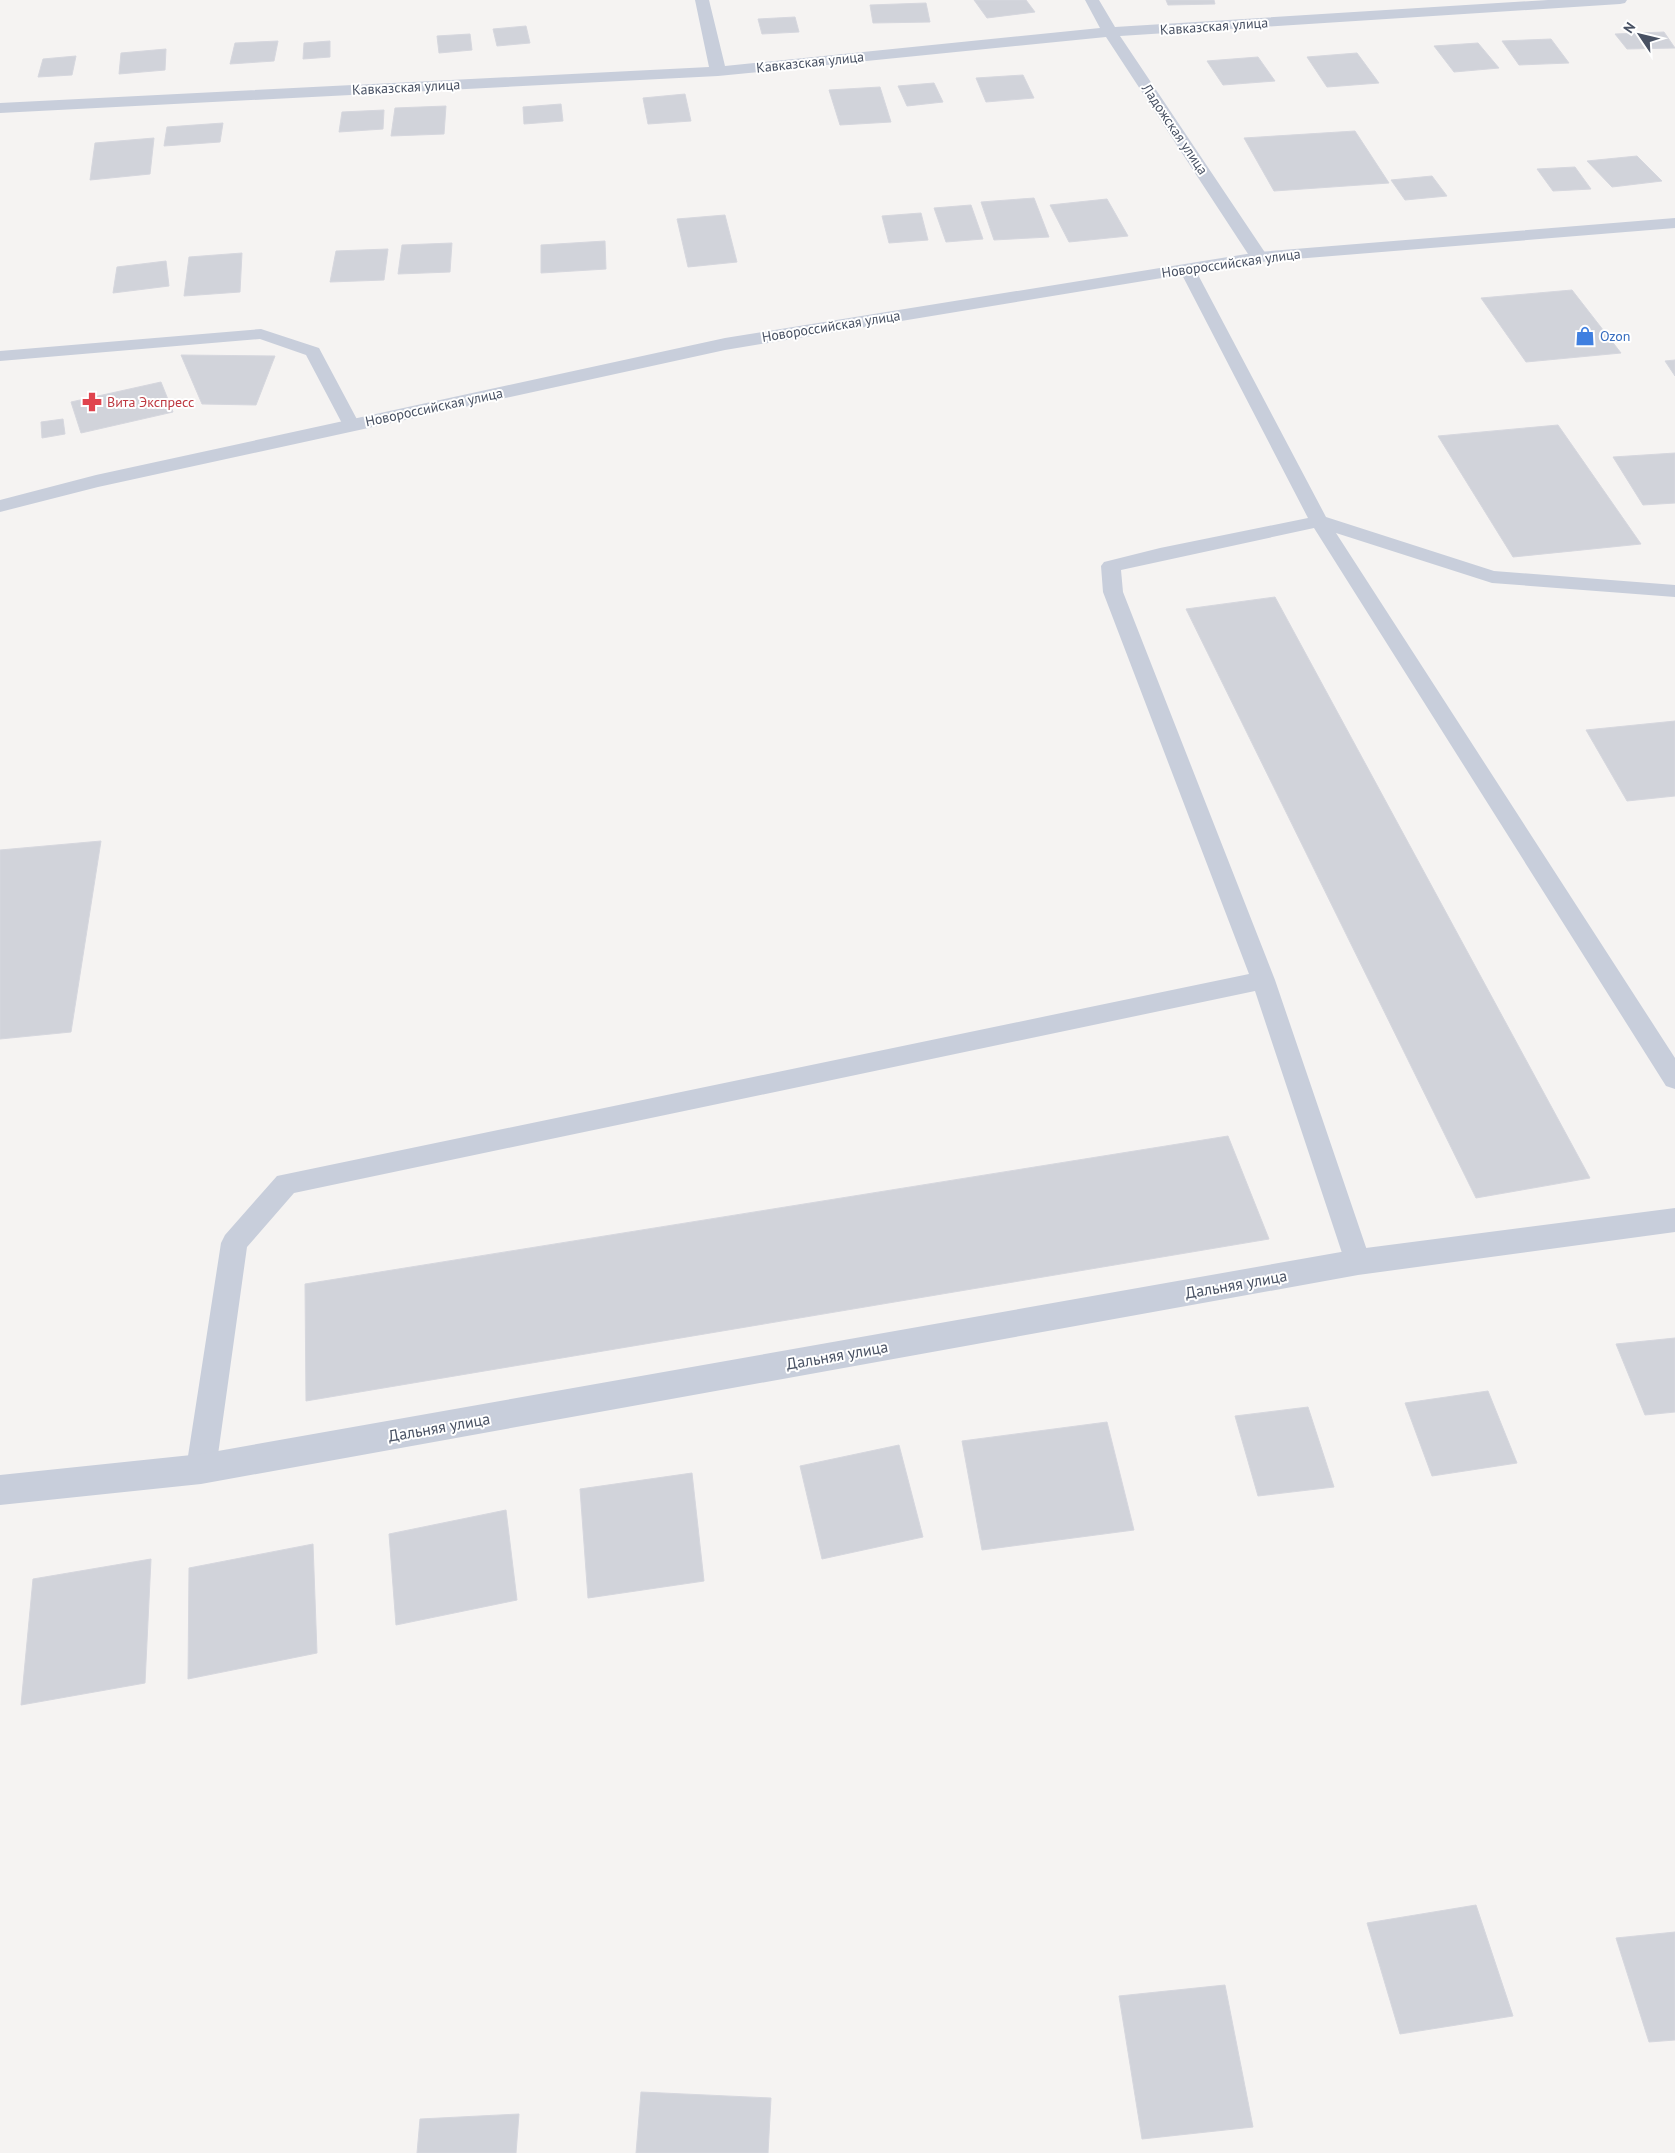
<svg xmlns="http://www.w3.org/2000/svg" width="1675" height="2153" font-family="'PT Sans',sans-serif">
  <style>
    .building { fill: #d1d3da; stroke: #d6d7de }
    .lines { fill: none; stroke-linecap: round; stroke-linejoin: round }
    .service { fill: #c8cedb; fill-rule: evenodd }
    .minor { fill: #c8cedb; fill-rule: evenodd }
    .tertiary { fill: #c8cedb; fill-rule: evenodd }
    .labels { text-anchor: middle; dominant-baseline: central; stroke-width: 4; stroke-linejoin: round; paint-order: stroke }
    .far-street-label { font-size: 14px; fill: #485163; stroke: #fff }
    .far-shop-label { font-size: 14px; fill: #366cbe; stroke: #fff; text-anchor: start }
    .far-health-label { font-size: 14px; fill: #be3a42; stroke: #fff; text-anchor: start }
    .street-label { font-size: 16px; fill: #485163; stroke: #fff }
  </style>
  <rect width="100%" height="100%" fill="#f5f3f2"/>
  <path class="building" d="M974 0H1026L1035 12 987 18Z
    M1166 0H1214L1215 4 1168 5Z
    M926 3 930 22 873 23 870 5Z
    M795 17 799 32 762 34 758 19Z
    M526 26 530 43 497 46 493 29Z
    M1664 32 1675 48 1627 49 1615 34Z
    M470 34 472 50 439 53 437 36Z
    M1551 39 1569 63 1519 65 1502 41Z
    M278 41 274 61 230 64 235 43Z
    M330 41V57L303 59 304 43Z
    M1478 43 1499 68 1454 72 1434 46Z
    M166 49 165 70 119 74 121 53Z
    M1357 53 1379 83 1327 87 1307 57Z
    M76 56 72 75 38 77 43 59Z
    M1258 57 1275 81 1223 85 1207 61Z
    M1023 75 1034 98 986 102 976 78Z
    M934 83 943 102 907 106 898 86Z
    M880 87 891 122 840 125 829 90Z
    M685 94 691 121 648 124 643 98Z
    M561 104 563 121 524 124 523 107Z
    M446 106 444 134 391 136 395 108Z
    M384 110 383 129 339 132 342 112Z
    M223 123 220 142 164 146 167 127Z
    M1355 131 1389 183 1274 191 1244 138Z
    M154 138 150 174 90 180 95 143Z
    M1637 156 1662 181 1612 187 1587 161Z
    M1575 167 1591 189 1553 191 1537 169Z
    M1432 176 1447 196 1405 200 1391 180Z
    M1034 198 1049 237 994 240 981 202Z
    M1107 199 1128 236 1069 242 1050 205Z
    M971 205 983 239 946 242 934 208Z
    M921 213 928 240 889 243 882 216Z
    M725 215 737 262 688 267 677 219Z
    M605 241 606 269 541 273V245Z
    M452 243 450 272 398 274 402 245Z
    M388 249 384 280 330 282 336 251Z
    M242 253 240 292 184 296 189 257Z
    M166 261 169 286 113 293 117 267Z
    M1572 290 1621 353 1526 362 1481 298Z
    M181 355 275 356 256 405 202 404Z
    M1675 360V376L1665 361Z
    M161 382 173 412 81 433 71 402Z
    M63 419 65 434 42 438 41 422Z
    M1558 425 1641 544 1513 557 1438 436Z
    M1675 453V503L1643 505 1613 457Z
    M1275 597 1590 1178 1476 1198 1186 609Z
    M1675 721V796L1627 801 1586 730Z
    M101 841 71 1032 0 1039V850Z
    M1228 1136 1269 1239 306 1401 305 1284Z
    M1675 1338V1412L1645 1415 1616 1344Z
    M1488 1391 1517 1463 1432 1476 1405 1403Z
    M1308 1407 1334 1487 1258 1496 1235 1416Z
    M1107 1422 1134 1530 982 1550 962 1441Z
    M899 1445 923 1537 822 1559 800 1466Z
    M692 1473 704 1581 588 1598 580 1489Z
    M506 1510 517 1600 396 1625 389 1534Z
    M313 1544 317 1653 188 1679 189 1568Z
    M151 1559 145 1683 21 1705 33 1579Z
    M1476 1905 1513 2016 1400 2034 1367 1923Z
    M1675 1932V2040L1649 2042 1616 1938Z
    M1225 1985 1253 2127 1142 2139 1119 1996Z
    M641 2092 771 2098 768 2153H636Z
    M519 2114 516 2153H417L420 2119Z"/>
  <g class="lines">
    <path class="service" d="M1187 264 1193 266 1195 269 1326 517 1494 571 1675 585V597L1492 583 1336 533 1675 1058V1089L1666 1086 1314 528 1121 570 1123 592 1275 980 1371 1262 1368 1270 1358 1274 1348 1270 1345 1262 1255 991 294 1193 247 1247 216 1469 211 1479 201 1483 191 1479 186 1469 221 1243 225 1235 277 1176 1249 974 1103 592 1101 566 1104 562 1160 548 1308 518 1179 269 1181 266Z
      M261 329 319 348 360 425 357 429 351 430 345 429 306 355 260 339 0 361V351Z"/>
    <path class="minor" d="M695 0H709L725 66 1100 28 1085 0H1099L1115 27 1548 0H1627L1625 3 1620 4 1120 36 1268 257 1265 261 1259 262 1253 261 1250 257 1106 37 718 76 0 113V103L709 67Z
      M1675 1208V1232L1358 1275 201 1484 0 1505V1475L201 1454 1358 1249Z"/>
    <path class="tertiary" d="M1675 218V228L1259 262 725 350 98 487 0 512V500L96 475 725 338 1259 252Z"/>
  </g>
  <defs>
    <symbol id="shop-bare" viewBox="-9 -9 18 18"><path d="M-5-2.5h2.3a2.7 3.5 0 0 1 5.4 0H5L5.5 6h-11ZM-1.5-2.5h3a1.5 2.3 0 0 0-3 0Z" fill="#3f7fe0" stroke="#fff" stroke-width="2.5" paint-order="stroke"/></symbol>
    <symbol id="pharmacy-bare" viewBox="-9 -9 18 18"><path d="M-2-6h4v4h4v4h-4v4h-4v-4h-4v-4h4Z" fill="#e0444e" stroke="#fff" stroke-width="2.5" paint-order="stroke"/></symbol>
  </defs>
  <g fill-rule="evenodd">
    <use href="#shop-bare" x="1571" y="322" width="28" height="28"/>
    <use href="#pharmacy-bare" x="78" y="388" width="28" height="28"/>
  </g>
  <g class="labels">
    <g class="far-street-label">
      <text transform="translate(1214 26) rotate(-4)">Кавказская улица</text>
      <text transform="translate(810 62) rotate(-6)">Кавказская улица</text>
      <text transform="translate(406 87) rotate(-3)">Кавказская улица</text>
      <text transform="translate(1175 129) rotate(56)">Ладожская улица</text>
      <text transform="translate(1231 263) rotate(-8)">Новороссийская улица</text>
      <text transform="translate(831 326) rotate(-9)">Новороссийская улица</text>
      <text transform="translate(434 407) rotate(-12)">Новороссийская улица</text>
    </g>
    <g class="far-shop-label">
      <text x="1600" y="336">Ozon</text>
    </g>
    <g class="far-health-label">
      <text x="107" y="402">Вита Экспресс</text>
    </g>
    <g class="street-label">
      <text transform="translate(1236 1284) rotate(-10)">Дальняя улица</text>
      <text transform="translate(837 1355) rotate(-10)">Дальняя улица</text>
      <text transform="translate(439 1427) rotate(-10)">Дальняя улица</text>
    </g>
  </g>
  <g transform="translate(1640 35) rotate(305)" stroke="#ffffff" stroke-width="4" paint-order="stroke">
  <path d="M0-4L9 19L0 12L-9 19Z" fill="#485163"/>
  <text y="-8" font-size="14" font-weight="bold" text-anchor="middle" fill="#485163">N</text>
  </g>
</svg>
